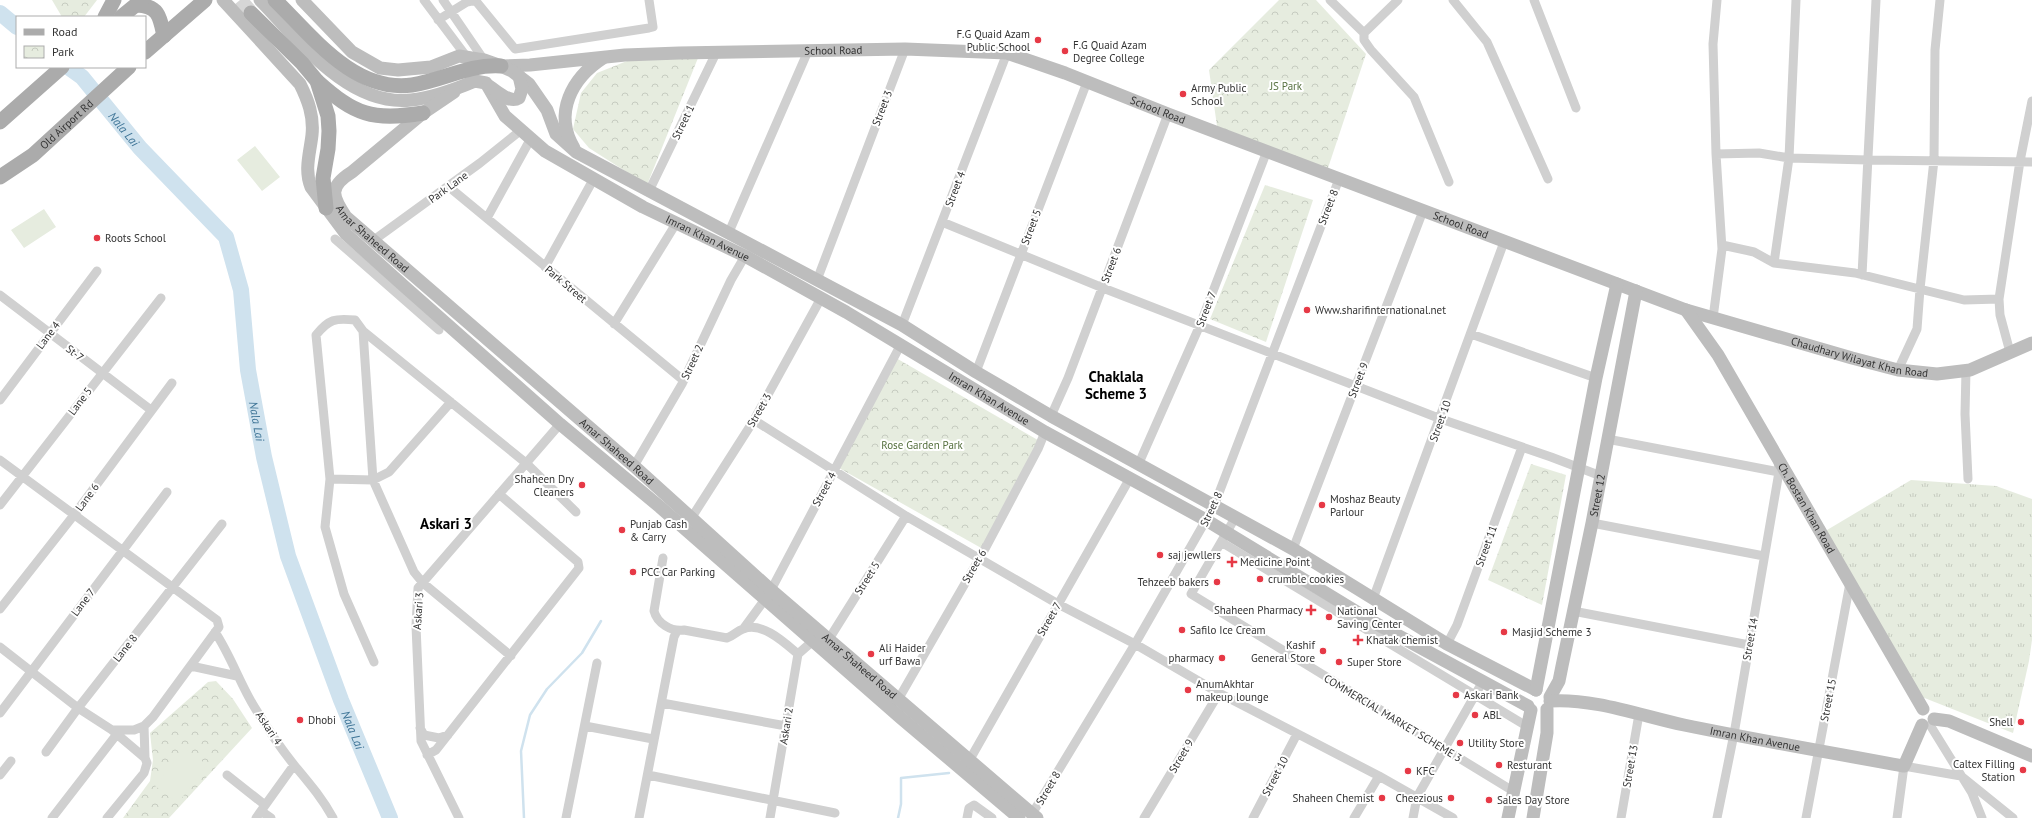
<svg xmlns="http://www.w3.org/2000/svg" width="2032" height="818" font-family="'PT Sans',sans-serif">
  <style>
    .grass { fill: url(#grass-tufts) }
    .park { fill: url(#park-crowns) }
    .pitch { fill: #e6ecdf }
    .lines { fill: none; stroke-linecap: round; stroke-linejoin: round }
    .stream { stroke: #cfe2ee; stroke-width: 2.5 }
    .river { stroke: #cfe2ee; stroke-width: 16 }
    .primary-tunnel { stroke: #d6d6d6; stroke-width: 15; stroke-dasharray: 15 8; stroke-linecap: butt }
    .street { stroke: #d0d0d0; stroke-width: 9 }
    .secondary { stroke: #bdbdbd; stroke-width: 13 }
    .primary { stroke: #ababab; stroke-width: 15 }
    .poi-dot { fill: #e63946; stroke: #fff; stroke-width: 1.5 }
    .labels { text-anchor: middle; dominant-baseline: central; stroke-width: 4; stroke-linejoin: round; paint-order: stroke }
    .poi-label { font-size: 11px; fill: #333; stroke: #fff; text-anchor: start }
    .street-label { font-size: 11px; fill: #333; stroke: #fff }
    .park-label { font-size: 11px; fill: #56703f; stroke: #fff }
    .water-label { font-size: 12px; font-style: italic; fill: #3f7597; stroke: #fff }
    .district-label { font-size: 15px; font-weight: bold; fill: #000; stroke: #fff }
  </style>
  <defs>
    <pattern id="grass-tufts" width="24" height="20" patternUnits="userSpaceOnUse"><rect width="24" height="20" fill="#e6ecdf"/><path d="M3 7l-1-3M5 7V3M7 7l1-3M15 17l-1-3M17 17v-4M19 17l1-3" fill="none" stroke="#c6cbc0"/></pattern>
    <pattern id="park-crowns" width="20" height="18" patternUnits="userSpaceOnUse"><rect width="20" height="18" fill="#e6ecdf"/><path d="M2 6a3 3 0 1 1 6 0M12 15a3 3 0 1 1 6 0" fill="none" stroke="#c6cbc0"/></pattern>
  </defs>
  <rect width="100%" height="100%" fill="#fff"/>
  <path class="grass" d="M1911 480 1996 486 2032 499V640L2029 661 2013 733 1922 697 1822 533Z"/>
  <path class="park" d="M52 0H97L84 17H62Z
    M1279 0H1316L1366 54 1326 174 1218 133 1209 70Z
    M642 55 698 58 647 185 589 148 573 129 581 93 597 73Z
    M1265 185 1313 200 1266 342 1210 319Z
    M896 358 1043 443 983 549 839 468Z
    M1531 464 1566 475 1542 605 1488 580Z
    M216 681 233 699 252 728 169 818H123L150 781 153 760 150 733 208 682Z"/>
  <path class="pitch" d="M255 146 280 177 262 191 237 160Z
    M44 209 56 227 24 248 11 230Z
    M185 748 207 765 178 803 155 786Z"/>
  <g class="lines">
    <path class="stream" d="M524 818 521 751 530 715 547 689 582 653 601 621
      M898 818 901 804V778L949 773"/>
    <g class="river">
      <path d="M0 13 17 27"/>
      <path id="s1" d="M68 67 82 77 140 148 226 237 241 290 248 370 264 457 288 556 341 700 390 818"/>
    </g>
    <path class="primary-tunnel" d="M240 0 251 13"/>
    <path class="street" d="M424 0 466 56
      M443 0 484 60
      M475 0 515 49 649 28 653 27 649 0
      M1330 0 1364 33
      M1398 0 1364 33V40L1371 50 1414 97 1449 182
      M1453 0 1487 42 1548 179
      M1534 0 1576 108
      M438 20 467 2 476 0
      M1716 154 1759 153 1789 158 1868 160 2032 162
      M449 187 683 380
      M649 191 716 53
      M487 218 530 140
      M942 222 1103 288 1441 419 1551 457 1601 476
      M729 232 808 51
      M335 239 439 330
      M374 240 480 163 520 131
      M1722 245 1754 252 1774 263 1855 273 1964 300 1999 299
      M1774 263 1789 158 1796 0
      M545 267 593 180
      M1862 275 1876 0
      M817 280 905 49
      M0 295 151 410
      M1713 318 1722 249 1716 154 1713 44 1717 0
      M614 324 677 222
      M902 325 1007 53
      M363 331 373 480 414 572 423 583 511 656
      M1471 334 1596 378
      M2010 352 2000 315 1999 299 2020 161 2032 101
      M1898 370 1917 329 1920 289 1934 160 1935 50 1940 0
      M1966 370 1965 414 1968 479
      M976 372 1087 82
      M0 400 97 271
      M1051 416 1068 378 1168 114
      M754 420 906 516 1058 604 1135 644 1219 693 1379 776 1453 818
      M1607 439 1779 472
      M0 460 217 620 219 627 153 717 144 726 134 730H112L78 708 0 647
      M1139 463 1200 325 1267 151
      M634 466 682 384 731 280 745 256
      M330 479 373 480 389 472 451 402
      M0 505 161 298
      M692 517 754 420 820 300
      M1235 518 1191 594 1513 791
      M1592 523 1764 556
      M1221 542 1528 727
      M1293 549 1423 211
      M663 558 654 611C657 623 671 632 684 630L727 638C733 636 737 631 743 629 762 621 785 643 798 654
      M771 590 900 346
      M1373 599 1504 242
      M0 609 74 515 172 383
      M1573 611 1749 645
      M744 628 766 598
      M215 632C231 656 240 684 255 708 267 728 281 749 295 766 310 784 322 798 333 818
      M829 639 906 516
      M1447 644 1457 625 1522 447
      M374 662 344 594 325 527 330 479 316 335C329 319 335 318 355 320L363 331 526 463 576 512
      M191 666 237 676
      M899 698 986 547 1038 449 1045 432
      M662 703 786 726
      M0 713 167 492
      M1930 725 1972 793 1982 818
      M144 726 145 758
      M585 726 653 739
      M420 728 424 735 439 738 448 735
      M46 752 78 708 222 524
      M427 755 436 750 579 568 578 562 499 494
      M969 761 1130 478
      M0 775 11 761
      M227 775 265 805
      M648 775 835 813
      M261 811 271 818
      M1032 814 1135 644 1214 506 1339 179
      M52 818 117 734
      M107 818 144 773 147 763 145 758 112 730
      M256 818 294 765
      M459 818 421 741 416 626 418 588 560 424
      M566 818 597 663
      M639 818 674 637 677 631
      M770 818 798 654 814 640
      M967 818 969 808 974 805 992 818
      M1144 818 1219 693
      M1253 818 1297 734
      M1354 818 1379 776
      M1413 818 1417 797 1483 681
      M1621 818 1639 714
      M1717 818 1734 734 1779 472 1778 460
      M1806 818 1850 583
      M1897 818 1904 766 1961 776 2013 818"/>
    <g class="secondary">
      <path d="M223 0 300 84C308 100 314 116 312 135 310 153 304 170 311 187L346 234 405 287 560 424 660 507 901 718 1019 818"/>
      <path id="s2" d="M260 0C299 40 348 107 411 100 432 98 456 89 475 81L486 83 505 116 545 151 643 207 745 256 846 312 1045 432 1206 520 1375 623 1528 706"/>
      <path id="s3" d="M302 0 352 52 380 68 398 70 431 67 459 56 484 60 501 66 530 65 625 55 679 53 905 49 1007 53 1065 73 1168 114 1686 310 1852 358 1898 370 1937 374 1970 370 2032 343"/>
      <path d="M503 67 512 71 529 84 547 110 556 134 576 152 902 325 976 372 1051 416 1293 549 1447 644 1536 690"/>
      <path d="M489 86C497 91 509 104 519 98L522 89 519 76"/>
      <path id="s4" d="M454 92 423 113 352 172C328 187 332 196 346 217L634 466 771 590 1037 818"/>
      <path d="M574 148C553 113 572 78 603 58"/>
      <path id="s5" d="M1686 310 1718 355 1923 709"/>
      <path d="M1536 690 1596 378 1617 284"/>
      <path id="s6" d="M1550 697 1559 681 1562 666 1592 523 1636 291"/>
      <path id="s7" d="M1550 701C1593 698 1642 716 1684 725 1757 740 1831 753 1904 766L1922 725"/>
      <path d="M1934 719 1949 721 2032 756"/>
      <path d="M1508 818 1531 710"/>
      <path d="M1533 818 1547 733V709"/>
    </g>
    <g class="primary">
      <path d="M275 0C312 36 354 93 412 85 444 80 468 64 501 66"/>
      <path d="M137 5C159 6 160 17 164 36"/>
      <path d="M251 13 302 63 317 81 328 116 329 131 328 149 323 178 326 208"/>
      <path d="M105 17 114 0"/>
      <path d="M121 17 142 0"/>
      <path d="M145 52 205 0"/>
      <path d="M317 81C355 115 372 121 423 113"/>
      <path d="M0 122 62 67"/>
      <path id="s8" d="M0 177 33 155 129 67"/>
    </g>
  </g>
  <g class="poi-dot">
    <circle cx="1038" cy="40" r="4"/>
    <circle cx="1065" cy="51" r="4"/>
    <circle cx="1183" cy="94" r="4"/>
    <circle cx="97" cy="238" r="4"/>
    <circle cx="1307" cy="310" r="4"/>
    <circle cx="582" cy="485" r="4"/>
    <circle cx="1322" cy="505" r="4"/>
    <circle cx="622" cy="530" r="4"/>
    <circle cx="1160" cy="555" r="4"/>
    <path d="M1230 556h4v4h4v4h-4v4h-4v-4h-4v-4h4z"/>
    <circle cx="633" cy="572" r="4"/>
    <circle cx="1260" cy="579" r="4"/>
    <circle cx="1217" cy="582" r="4"/>
    <path d="M1309 604h4v4h4v4h-4v4h-4v-4h-4v-4h4z"/>
    <circle cx="1329" cy="617" r="4"/>
    <circle cx="1182" cy="630" r="4"/>
    <circle cx="1504" cy="632" r="4"/>
    <path d="M1356 634h4v4h4v4h-4v4h-4v-4h-4v-4h4z"/>
    <circle cx="1323" cy="651" r="4"/>
    <circle cx="871" cy="654" r="4"/>
    <circle cx="1222" cy="658" r="4"/>
    <circle cx="1339" cy="662" r="4"/>
    <circle cx="1188" cy="690" r="4"/>
    <circle cx="1456" cy="695" r="4"/>
    <circle cx="1475" cy="715" r="4"/>
    <circle cx="300" cy="720" r="4"/>
    <circle cx="2021" cy="722" r="4"/>
    <circle cx="1460" cy="743" r="4"/>
    <circle cx="1499" cy="765" r="4"/>
    <circle cx="2023" cy="770" r="4"/>
    <circle cx="1408" cy="771" r="4"/>
    <circle cx="1382" cy="798" r="4"/>
    <circle cx="1451" cy="798" r="4"/>
    <circle cx="1489" cy="800" r="4"/>
  </g>
  <g class="labels">
    <g class="poi-label">
      <text x="1030" y="34" text-anchor="end">F.G Quaid Azam<tspan x="1030" dy="13">Public School</tspan></text>
      <text x="1073" y="45">F.G Quaid Azam<tspan x="1073" dy="13">Degree College</tspan></text>
      <text x="1191" y="88">Army Public<tspan x="1191" dy="13">School</tspan></text>
      <text x="105" y="238">Roots School</text>
      <text x="1315" y="310">Www.sharifinternational.net</text>
      <text x="574" y="479" text-anchor="end">Shaheen Dry<tspan x="574" dy="13">Cleaners</tspan></text>
      <text x="1330" y="499">Moshaz Beauty<tspan x="1330" dy="13">Parlour</tspan></text>
      <text x="630" y="524">Punjab Cash<tspan x="630" dy="13">&amp; Carry</tspan></text>
      <text x="1168" y="555">saj jewllers</text>
      <text x="1240" y="562">Medicine Point</text>
      <text x="641" y="572">PCC Car Parking</text>
      <text x="1268" y="579">crumble cookies</text>
      <text x="1209" y="582" text-anchor="end">Tehzeeb bakers</text>
      <text x="1303" y="610" text-anchor="end">Shaheen Pharmacy</text>
      <text x="1337" y="611">National<tspan x="1337" dy="13">Saving Center</tspan></text>
      <text x="1190" y="630">Safilo Ice Cream</text>
      <text x="1512" y="632">Masjid Scheme 3</text>
      <text x="1366" y="640">Khatak chemist</text>
      <text x="1315" y="645" text-anchor="end">Kashif<tspan x="1315" dy="13">General Store</tspan></text>
      <text x="879" y="648">Ali Haider<tspan x="879" dy="13">urf Bawa</tspan></text>
      <text x="1214" y="658" text-anchor="end">pharmacy</text>
      <text x="1347" y="662">Super Store</text>
      <text x="1196" y="684">AnumAkhtar<tspan x="1196" dy="13">makeup lounge</tspan></text>
      <text x="1464" y="695">Askari Bank</text>
      <text x="1483" y="715">ABL</text>
      <text x="308" y="720">Dhobi</text>
      <text x="2013" y="722" text-anchor="end">Shell</text>
      <text x="1468" y="743">Utility Store</text>
      <text x="2015" y="764" text-anchor="end">Caltex Filling<tspan x="2015" dy="13">Station</tspan></text>
      <text x="1507" y="765">Resturant</text>
      <text x="1416" y="771">KFC</text>
      <text x="1374" y="798" text-anchor="end">Shaheen Chemist</text>
      <text x="1443" y="798" text-anchor="end">Cheezious</text>
      <text x="1497" y="800">Sales Day Store</text>
    </g>
    <g class="street-label">
      <text stroke="none"><textPath href="#s3" startOffset="562">School Road</textPath></text>
      <text transform="translate(882 108) rotate(-69)">Street 3</text>
      <text stroke="none"><textPath href="#s3" startOffset="897">School Road</textPath></text>
      <text transform="translate(683 122) rotate(-64)">Street 1</text>
      <text stroke="none"><textPath href="#s8" startOffset="85">Old Airport Rd</textPath></text>
      <text transform="translate(448 187) rotate(-36)">Park Lane</text>
      <text transform="translate(955 189) rotate(-69)">Street 4</text>
      <text transform="translate(1328 207) rotate(-69)">Street 8</text>
      <text stroke="none"><textPath href="#s3" startOffset="1221">School Road</textPath></text>
      <text transform="translate(1031 227) rotate(-69)">Street 5</text>
      <text stroke="none"><textPath href="#s4" startOffset="219">Amar Shaheed Road</textPath></text>
      <text stroke="none"><textPath href="#s2" startOffset="542">Imran Khan Avenue</textPath></text>
      <text transform="translate(1111 265) rotate(-69)">Street 6</text>
      <text transform="translate(566 284) rotate(40)">Park Street</text>
      <text transform="translate(1206 309) rotate(-69)">Street 7</text>
      <text transform="translate(48 335) rotate(-53)">Lane 4</text>
      <text transform="translate(75 353) rotate(38)">St-7</text>
      <text stroke="none"><textPath href="#s3" startOffset="1642">Chaudhary Wilayat Khan Road</textPath></text>
      <text transform="translate(692 362) rotate(-65)">Street 2</text>
      <text transform="translate(1358 380) rotate(-69)">Street 9</text>
      <text stroke="none"><textPath href="#s2" startOffset="866">Imran Khan Avenue</textPath></text>
      <text transform="translate(80 401) rotate(-53)">Lane 5</text>
      <text transform="translate(759 410) rotate(-60)">Street 3</text>
      <text transform="translate(1440 421) rotate(-70)">Street 10</text>
      <text stroke="none"><textPath href="#s4" startOffset="543">Amar Shaheed Road</textPath></text>
      <text transform="translate(824 489) rotate(-62)">Street 4</text>
      <text stroke="none"><textPath href="#s6" startOffset="208">Street 12</textPath></text>
      <text transform="translate(87 497) rotate(-54)">Lane 6</text>
      <text stroke="none"><textPath href="#s5" startOffset="232">Ch. Bostan Khan Road</textPath></text>
      <text transform="translate(1211 509) rotate(-65)">Street 8</text>
      <text transform="translate(1486 546) rotate(-70)">Street 11</text>
      <text transform="translate(974 566) rotate(-60)">Street 6</text>
      <text transform="translate(867 578) rotate(-58)">Street 5</text>
      <text transform="translate(83 602) rotate(-53)">Lane 7</text>
      <text transform="translate(418 611) rotate(-86)">Askari 3</text>
      <text transform="translate(1049 619) rotate(-60)">Street 7</text>
      <text transform="translate(1750 639) rotate(-80)">Street 14</text>
      <text transform="translate(125 648) rotate(-52)">Lane 8</text>
      <text stroke="none"><textPath href="#s4" startOffset="867">Amar Shaheed Road</textPath></text>
      <text transform="translate(1828 700) rotate(-79)">Street 15</text>
      <text transform="translate(1393 718) rotate(31)">COMMERCIAL MARKET SCHEME 3</text>
      <text transform="translate(786 726) rotate(-81)">Askari 2</text>
      <text transform="translate(269 728) rotate(56)">Askari 4</text>
      <text stroke="none"><textPath href="#s7" startOffset="209">Imran Khan Avenue</textPath></text>
      <text transform="translate(1181 756) rotate(-59)">Street 9</text>
      <text transform="translate(1630 766) rotate(-80)">Street 13</text>
      <text transform="translate(1275 776) rotate(-62)">Street 10</text>
      <text transform="translate(1048 788) rotate(-59)">Street 8</text>
    </g>
    <g class="park-label">
      <text x="1286" y="86">JS Park</text>
      <text x="922" y="445">Rose Garden Park</text>
    </g>
    <g class="water-label">
      <text stroke="none"><textPath href="#s1" startOffset="84">Nala Lai</textPath></text>
      <text stroke="none"><textPath href="#s1" startOffset="420">Nala Lai</textPath></text>
      <text stroke="none"><textPath href="#s1" startOffset="744">Nala Lai</textPath></text>
    </g>
    <g class="district-label">
      <text x="1116" y="376">Chaklala<tspan x="1116" dy="17">Scheme 3</tspan></text>
      <text x="446" y="523">Askari 3</text>
    </g>
  </g>
  <rect x="16" y="16" width="130" height="52" fill="#ffffff" stroke="#adadad"/>
  <rect x="24" y="29" width="20" height="6" fill="#ababab" stroke="#adadad"/>
  <text x="52" y="36" font-size="12" fill="#333333">Road</text>
  <rect x="24" y="46" width="20" height="12" fill="url(#park-crowns)" stroke="#adadad"/>
  <text x="52" y="56" font-size="12" fill="#333333">Park</text>
</svg>
